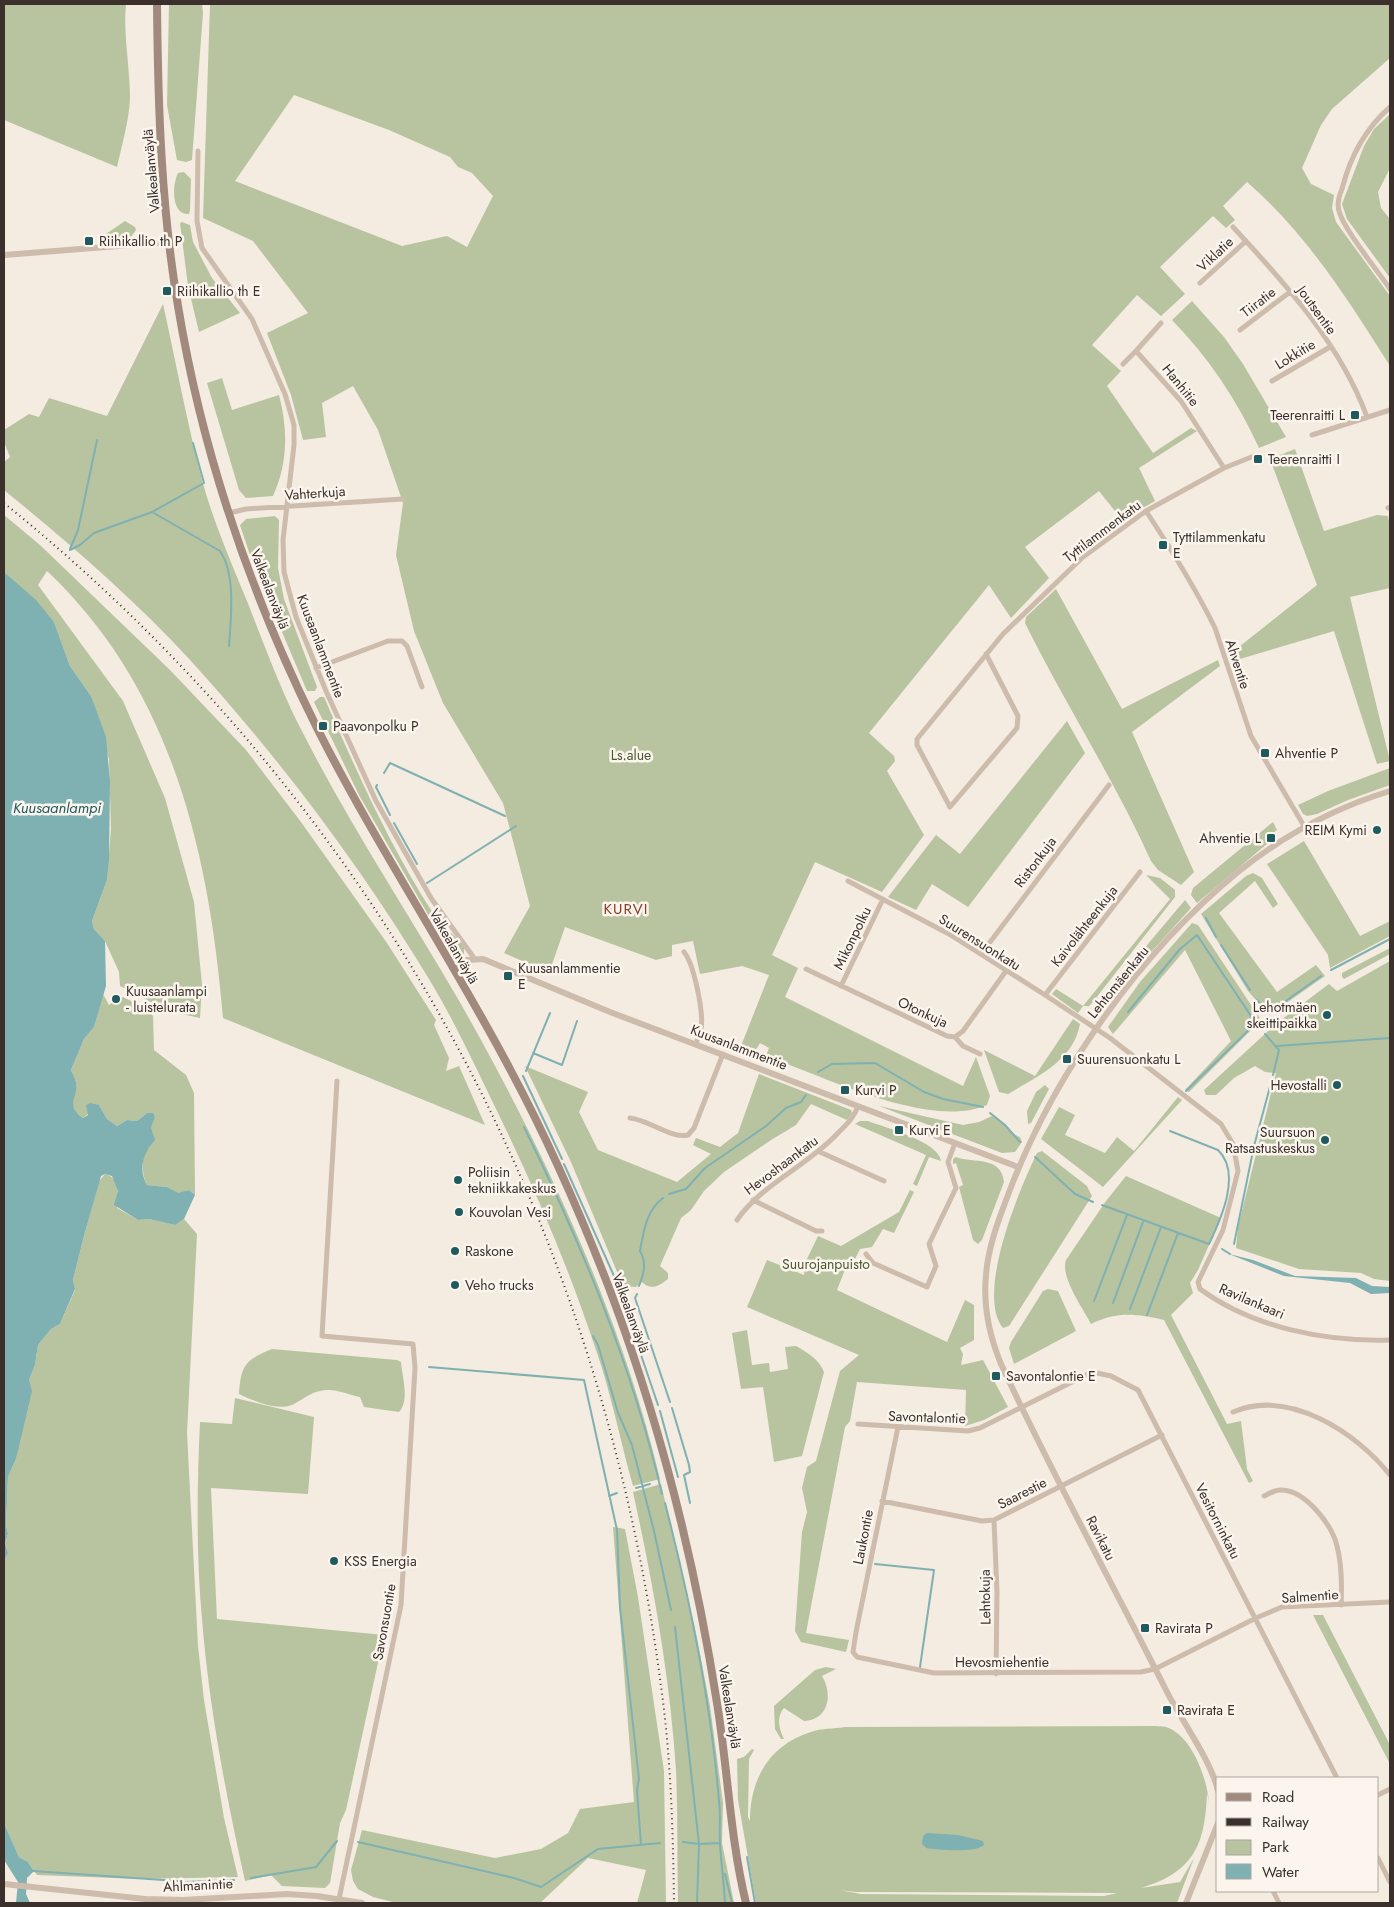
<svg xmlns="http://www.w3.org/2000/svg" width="1394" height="1907" font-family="Jost,sans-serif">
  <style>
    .green { fill: #b8c4a0; fill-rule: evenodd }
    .water { fill: #7fb0b2 }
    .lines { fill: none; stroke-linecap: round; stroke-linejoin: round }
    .stream { stroke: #7fb0b2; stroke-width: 2 }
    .minor { stroke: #cdbbac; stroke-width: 5 }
    .tertiary { stroke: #cdbbac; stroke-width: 6 }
    .secondary { stroke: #a18a7d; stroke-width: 8 }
    .rail { stroke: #3b302b; stroke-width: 2; stroke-dasharray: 1 4; stroke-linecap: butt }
    .poi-dot { fill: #1f5a5e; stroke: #fbf5ee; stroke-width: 2 }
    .labels { text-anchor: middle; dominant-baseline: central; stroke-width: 5; stroke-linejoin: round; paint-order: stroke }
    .street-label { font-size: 14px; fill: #3b302b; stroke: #fbf5ee }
    .poi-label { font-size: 14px; fill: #3b302b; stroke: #fbf5ee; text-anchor: start }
    .park-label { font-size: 14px; fill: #4a5a2e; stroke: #fbf5ee }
    .water-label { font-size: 15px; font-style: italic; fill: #1f5a5e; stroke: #fbf5ee }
    .neighbourhood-label { font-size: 15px; letter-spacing: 1px; fill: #8c3b22; stroke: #fbf5ee }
  </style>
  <rect width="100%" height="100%" fill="#f4ebe1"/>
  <path class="green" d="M4 4H126C123 35 130 66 130 98 129 121 122 144 117 167L4 120Z
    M169 4H202L203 13 192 160 186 162 177 160 167 105Z
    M210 4H1390V58L1332 109 1321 125 1302 168 1311 184 1334 195 1332 208 1336 222 1390 296V366C1349 301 1306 233 1247 182L1223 206 1235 220 1226 228 1213 216 1160 267 1185 294 1161 316 1137 295 1092 345 1121 371 1107 386 1153 453 1191 428 1197 431 1139 468 1155 501 1122 520 1099 491 1025 547 1049 578 1011 618 989 585 869 733 894 756 895 761 887 771 924 835 882 892 815 862 772 955 798 968 785 997 963 1086 976 1057 990 1096 987 1105C929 1130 823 1076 766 1056L769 1048 760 1043 755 1051 741 1046 769 975 742 966 700 974 693 941 672 945V956L656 960 565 927 549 973 504 953 530 906 503 803 443 703 414 631 396 555 403 503 378 430 353 386 322 403 326 437 303 440 291 395 267 333 308 313 253 241 203 218ZM294 95 389 130 450 157 458 167 472 173 493 196 467 247 447 236 402 246 235 181Z
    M1389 115 1390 168 1378 192 1381 208 1390 219V278L1347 219 1342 204 1364 146 1374 129Z
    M184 172 191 179 190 210 189 214C171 215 172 185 178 173Z
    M125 221 135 227 136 230 130 238 104 240 103 236Z
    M182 222 190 225 193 242 212 278 240 313 199 332 188 286 180 223Z
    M1192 301 1224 337 1243 364 1286 437 1259 448C1237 400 1209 358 1172 320Z
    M163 304C176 363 187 422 202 480 213 521 231 562 247 601 265 647 282 694 305 737 351 827 407 911 458 999 543 1148 620 1311 660 1479L633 1486C620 1440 611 1392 595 1347 568 1266 535 1189 498 1113 477 1070 457 1026 432 984 363 869 281 760 191 661 134 599 69 543 4 490V462L10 457 4 442V430L29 414 39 417 49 398 107 416Z
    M222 378 232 410 279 395C288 429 288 463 273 496L246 498 239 490 207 383Z
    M1295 449 1324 531 1377 515 1388 516 1390 526V588L1350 597 1390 761 1377 764 1334 631 1233 661 1230 654 1317 585 1270 459Z
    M4 515 40 545 170 670 246 750 301 822 387 943 436 1020 434 1025 449 1058 446 1071 459 1066 485 1125 223 1018C209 852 172 689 47 571L38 585 123 701 165 798 194 902 202 985 200 1018 168 1011 120 986 119 972 105 941 94 929 92 921 107 880 111 829 109 759 97 716 91 696 70 666 54 622 4 572Z
    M275 516 279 520 278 568 284 599 317 687 315 691H307L252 561 240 525 246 519Z
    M1056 589 1122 709 1218 660 1220 666 1132 732 1194 872 1181 885 1158 870 1151 861C1114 779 1065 704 1025 623L1026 617Z
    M320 697H324C356 770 389 845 433 913 442 925 455 935 464 947V953L462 956 457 957 448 949 359 795 314 702Z
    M1067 721 1085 753 968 907 932 884 916 910 888 897 936 835 960 854Z
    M1390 768V785L1348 800 1317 814 1307 816 1303 814 1298 805 1328 791Z
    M1273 822 1277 830 1266 838 1268 843 1197 903 1191 895 1193 888Z
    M1304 841 1360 936 1390 921V936L1330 968 1328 955 1267 864Z
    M1253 873 1262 878 1278 904 1273 908 1255 881 1219 913 1277 992 1316 965 1325 976 1269 1015 1248 991 1201 914 1246 876Z
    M1146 875 1160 878 1175 890V897L1092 1003 1089 1006H1083L1078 1013 1052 994 1056 989 1083 1006 1170 899Z
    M1185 900 1191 908 1144 960 1099 1017 1092 1018 1137 957Z
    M1192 923 1198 925 1261 1020 1189 1092 1185 1090 1231 1041 1185 950 1113 1034 1108 1027 1140 982Z
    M1390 948V954L1344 979 1342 977V973Z
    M1390 961V1281L1374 1279 1361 1273 1299 1269 1236 1248 1238 1227 1276 1073 1265 1072 1255 1066 1234 1078 1216 1095H1206L1204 1090 1277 1023 1329 984 1337 991Z
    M103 994 109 1005 117 999 123 997 147 1009 153 1016 154 1050 186 1075 194 1093 195 1195 189 1190 178 1194 167 1187 147 1185C137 1166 147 1137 155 1117L147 1113 137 1121 127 1120 117 1126 107 1119 99 1105 83 1118C64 1104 78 1098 76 1082 75 1078 73 1074 71 1070L84 1039 94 1027Z
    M1073 1019 1080 1024C1073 1061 1038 1076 1008 1094L999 1092 984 1050 1035 1076Z
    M525 1066 588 1092 579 1112 598 1150 677 1182 711 1154 693 1145 696 1138 720 1147 738 1133 759 1074 851 1110 852 1113 847 1120 811 1104 796 1125 771 1140 724 1172 704 1191 691 1210 681 1218 660 1266 668 1273V1279C659 1286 651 1291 642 1282L636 1287 623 1286 571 1162Z
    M1045 1085 1049 1089 1031 1123 1028 1124 1027 1111 1036 1092Z
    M1178 1097 1182 1100 1103 1187 1041 1139 1059 1107 1075 1115 1065 1135 1105 1153 1117 1137 1134 1151Z
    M879 1106 963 1125 979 1122 992 1116C1004 1120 1008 1133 1020 1137L1022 1142 1015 1152 1002 1153Z
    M860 1121H868C886 1128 938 1141 941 1161L929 1157 917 1186 913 1184 926 1155 855 1124Z
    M1042 1151 1087 1186 1092 1196 1009 1326 1003 1328C975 1294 1020 1188 1037 1153Z
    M956 1157C974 1164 1001 1155 1004 1182L982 1240 978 1244 973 1240 959 1187 963 1185 956 1163 953 1164V1159Z
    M105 1174C121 1178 118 1195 117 1208L138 1220 149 1219 175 1225 184 1219 197 1234 187 1433 198 1646 204 1700 224 1818 238 1877 140 1879 37 1875 28 1862 19 1857 4 1823V1561L8 1553 5 1543 8 1534 6 1525 8 1477 16 1459 29 1380 35 1365 38 1345 51 1329 60 1324 75 1290 73 1280 85 1232 99 1181Z
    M1126 1176 1221 1218 1198 1270 1190 1283 1193 1293 1171 1315 1227 1424 1241 1421 1247 1469 1253 1481 1249 1483 1164 1320C1136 1314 1118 1311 1091 1324 1083 1308 1060 1277 1066 1260L1106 1201Z
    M910 1190 914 1192 894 1233 883 1229 872 1247 860 1249 855 1259 850 1257 837 1290 947 1342 965 1300 974 1305V1340L960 1348 963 1354 961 1365 983 1360 1008 1407 984 1420 965 1426 966 1390 857 1382 850 1421 845 1427 806 1633 849 1640 846 1652 801 1642 795 1631 802 1532 807 1512 802 1488 807 1467 816 1461 840 1371 859 1355 747 1307 767 1260 804 1275 806 1261 818 1236 841 1246 899 1212Z
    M1048 1289 1058 1291 1076 1331 1014 1364 1009 1348 1011 1342 1043 1291Z
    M747 1330 752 1365 769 1363 770 1372 788 1369 785 1347 796 1346C808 1353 819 1359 824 1372L802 1456 774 1462 763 1387 741 1389 732 1333Z
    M272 1349 397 1360 401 1362C402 1377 410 1400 399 1412L364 1407 360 1397C350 1395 336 1389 326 1390 312 1391 305 1398 294 1404 278 1412 254 1401 239 1394 241 1365 245 1360 272 1349Z
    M235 1398 314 1417 308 1494 211 1488 217 1619 384 1635 346 1810 340 1823 330 1883 325 1888 282 1886 271 1875 245 1881C226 1795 209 1707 202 1619 196 1554 197 1487 200 1422L232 1424Z
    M661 1484 696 1633 710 1706 723 1803 722 1843 734 1903H678C677 1859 678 1814 676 1770 670 1677 653 1583 633 1492Z
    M613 1527 625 1529 638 1597 664 1771 666 1903H637L646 1870 588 1858 540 1903H397L373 1897 358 1889 353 1881 351 1870 362 1830 495 1858 541 1849 568 1833 580 1809 634 1802Z
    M1313 1615H1323L1390 1745V1764Z
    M826 1667 836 1669 822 1676C833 1694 829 1720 804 1721L784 1708C776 1717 779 1729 784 1739H781L775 1729 774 1706 815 1670Z
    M1151 1726C1156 1726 1162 1726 1166 1727 1192 1735 1207 1779 1209 1802L1207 1793C1205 1845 1194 1872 1141 1888L1180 1882 1194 1858 1177 1903H756L738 1800 737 1759 744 1757 752 1749 754 1750 749 1759 748 1817 750 1821C750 1779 769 1745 811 1732 821 1728 834 1729 845 1727ZM839 1890 856 1892 1117 1893 1104 1896 861 1894Z"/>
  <path class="water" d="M4 572 36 600 54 622 70 666 91 696 106 737 110 781 109 860 107 880 92 921 94 929 105 941 106 986 94 1027 84 1039 71 1070C73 1074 75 1078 76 1082 79 1098 64 1104 83 1118L88 1115 86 1105 90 1103 99 1105 107 1119 117 1126 127 1120 137 1121 147 1113H153L155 1117 151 1128 155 1140C143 1153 138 1169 147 1185L167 1187 178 1193 189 1190 195 1195 184 1219 175 1225 149 1219 138 1220 114 1205 118 1191 112 1176 105 1174 101 1176 85 1232 73 1280 75 1289 60 1324 51 1329 38 1345 35 1365 29 1380 32 1391 16 1459 8 1477 6 1525 8 1534 5 1543 8 1553 4 1561Z
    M1229 1254 1253 1260 1295 1276 1356 1278 1372 1286 1390 1287V1293L1371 1294 1350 1283 1284 1276Z
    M4 1823 19 1857 28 1862 34 1871 27 1878 26 1894 30 1903H16L18 1882 4 1860Z
    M927 1833 958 1835 983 1841 984 1845C976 1853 937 1850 926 1848L922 1844 923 1836Z"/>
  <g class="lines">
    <path class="stream" d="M152 512 220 551C236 574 231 618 229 646
      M70 549 78 530 97 440
      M70 550 80 545 94 533 152 512 204 483 193 443
      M384 773 390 763 505 816
      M377 785 376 787 390 815
      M394 823 417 864
      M427 883 516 826
      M1206 918 1216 937
      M1221 945 1250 990
      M1331 970 1390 939
      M1257 1000 1269 1013 1321 976
      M1128 1012 1180 949 1197 935 1259 1028
      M1265 1034 1279 1050 1273 1075
      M1277 1046 1390 1038
      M533 1053 562 1065 577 1021
      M526 1071 550 1013
      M818 1072 832 1064 875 1063 924 1092 943 1099 983 1107
      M523 1076 562 1159
      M1186 1091 1258 1021
      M990 1113 1005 1125 1020 1142
      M524 1127C582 1245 632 1366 662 1494
      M1035 1157 1075 1194 1093 1202
      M564 1164 618 1285
      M669 1194 686 1189 705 1168 766 1126 786 1108 801 1102 806 1095
      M1102 1205 1209 1244C1221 1219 1242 1173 1218 1150L1170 1131
      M1234 1244 1254 1146 1271 1083
      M1222 1249 1230 1254
      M639 1286C644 1273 647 1263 640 1251 644 1230 646 1211 663 1198
      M637 1294 635 1298 670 1402
      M621 1296 658 1405
      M1094 1301 1127 1215
      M1113 1303 1143 1222
      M1130 1309 1161 1227
      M1147 1315 1178 1233
      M593 1336 598 1345 618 1413 632 1445 654 1531 671 1610
      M429 1367 584 1380 617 1530 620 1607 639 1779 637 1790 641 1845
      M672 1408 689 1465 690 1472 684 1475 690 1503
      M660 1411 678 1477
      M636 1488 650 1484
      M609 1496 617 1493
      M665 1503C690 1600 711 1701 719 1801 721 1815 719 1829 720 1843 721 1863 724 1882 725 1903
      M875 1564 934 1570 920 1667
      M675 1627 699 1844 697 1903
      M358 1842 514 1878 541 1887 598 1849 660 1843
      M683 1842 699 1844 720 1843
      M747 1857 755 1903
      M33 1871 178 1881
      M725 1874 732 1903
      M251 1878 316 1867 337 1841
      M186 1882 234 1880"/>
    <path class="minor" d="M1390 107C1365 129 1350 157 1342 189 1339 196 1337 204 1339 211 1344 230 1378 271 1390 289
      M198 151 197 221 202 248 252 319 285 394 294 425V445L283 540 284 572 296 617 326 691 376 801 431 898 474 958
      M1233 227C1285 283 1341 345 1367 417
      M1200 283 1246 241
      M1161 323 1136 351 1181 401 1224 468
      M1240 330 1290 292
      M1123 364 1136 351
      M1272 381 1330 347
      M1312 435 1390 410
      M1388 508 1390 507
      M1146 511C1171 549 1195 587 1215 628L1251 736 1304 826
      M229 513 246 509 403 499
      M986 654 1018 716 1017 728 950 807 917 745V739L1003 634 1083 557 1146 511 1224 468 1254 456
      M316 668 388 641H402L407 646 422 687
      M848 881 949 934 1045 995 1110 1038 1221 1124 1233 1144 1238 1171 1223 1230 1198 1282 1200 1289C1253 1328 1327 1342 1390 1340
      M684 952C694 964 704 1013 701 1029 700 1034 697 1039 696 1044
      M981 954 1109 785
      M806 969 947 1036 955 1037 963 1031 1006 971
      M841 986 883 899
      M1045 995 1140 872
      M955 1037 963 1046 980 1054
      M337 1081 322 1336 413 1344 415 1368 401 1605 339 1899
      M630 1118C649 1120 672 1139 688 1135L694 1128 723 1054
      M820 1152 884 1181
      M753 1200 816 1231H822
      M737 1220C761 1185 807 1166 837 1134 846 1125 854 1118 858 1106
      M866 1254 873 1263 927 1287 936 1266 929 1244 956 1188 948 1162 955 1143
      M1233 1412C1289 1388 1357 1433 1390 1475
      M858 1424 968 1431 980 1428 1092 1372 1111 1376 1138 1390 1337 1778
      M898 1427 856 1632 853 1652 857 1657 934 1673 1141 1672 1155 1669 1256 1618 1282 1607 1390 1602
      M1264 1496C1270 1493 1276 1489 1282 1490 1306 1491 1332 1525 1337 1546 1342 1565 1342 1586 1341 1605
      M882 1501 982 1521 994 1520 1162 1435
      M994 1520 997 1592 996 1674
      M1378 1795 1390 1789
      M1378 1858 1390 1882
      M1273 1891 1279 1903"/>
    <path class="tertiary" d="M4 255 170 242
      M452 968 467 960 483 959 610 1012 1018 1167
      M1218 1791C1211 1760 1181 1720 1166 1690 1111 1581 1052 1474 1001 1364 989 1335 983 1306 986 1275 988 1248 998 1221 1008 1195 1052 1077 1139 953 1238 872 1284 835 1334 808 1390 791
      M4 1884 145 1899 183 1900 287 1894 317 1896 362 1903
      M1186 1903 1218 1823"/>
    <path class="secondary" d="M157 4C158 105 161 207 178 306 202 452 251 595 317 728 376 845 450 955 511 1071 549 1142 582 1217 611 1293 661 1426 695 1563 717 1703 728 1770 730 1838 746 1903"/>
    <path class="rail" d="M4 503C374 802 599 1214 661 1686 671 1758 673 1831 674 1903"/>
  </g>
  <g class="poi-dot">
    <rect x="84" y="236" width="10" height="10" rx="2.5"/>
    <rect x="162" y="286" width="10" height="10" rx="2.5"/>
    <rect x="1350" y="410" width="10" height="10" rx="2.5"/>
    <rect x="1253" y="454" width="10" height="10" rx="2.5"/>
    <rect x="1158" y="540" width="10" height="10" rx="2.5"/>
    <rect x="318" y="721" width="10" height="10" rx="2.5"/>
    <rect x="1260" y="748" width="10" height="10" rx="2.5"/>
    <circle cx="1377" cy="830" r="5"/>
    <rect x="1266" y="833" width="10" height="10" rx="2.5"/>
    <rect x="503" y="971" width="10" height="10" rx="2.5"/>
    <circle cx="116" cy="999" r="5"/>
    <circle cx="1327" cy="1015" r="5"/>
    <rect x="1062" y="1054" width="10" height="10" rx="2.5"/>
    <circle cx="1337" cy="1085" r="5"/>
    <rect x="840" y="1085" width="10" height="10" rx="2.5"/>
    <rect x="894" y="1125" width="10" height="10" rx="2.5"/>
    <circle cx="1325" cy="1140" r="5"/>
    <circle cx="458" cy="1180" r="5"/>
    <circle cx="459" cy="1212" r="5"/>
    <circle cx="455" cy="1251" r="5"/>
    <circle cx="455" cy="1285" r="5"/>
    <rect x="991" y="1371" width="10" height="10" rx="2.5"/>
    <circle cx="334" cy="1561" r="5"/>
    <rect x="1140" y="1623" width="10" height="10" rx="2.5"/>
    <rect x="1162" y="1705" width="10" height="10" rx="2.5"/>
  </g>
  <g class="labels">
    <g class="street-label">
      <text transform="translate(151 171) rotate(-95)">Valkealanväylä</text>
      <text transform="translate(1215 254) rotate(-43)">Viklatie</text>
      <text transform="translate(1258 302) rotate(-38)">Tiiratie</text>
      <text transform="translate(1317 310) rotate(54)">Joutsentie</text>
      <text transform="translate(1295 354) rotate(-31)">Lokkitie</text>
      <text transform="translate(1181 385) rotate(51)">Hanhitie</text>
      <text transform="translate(315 493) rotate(-4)">Vahterkuja</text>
      <text transform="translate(1102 531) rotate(-37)">Tyttilammenkatu</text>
      <text transform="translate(270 589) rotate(69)">Valkealanväylä</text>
      <text transform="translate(321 646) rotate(69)">Kuusaanlammentie</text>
      <text transform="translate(1238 664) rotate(72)">Ahventie</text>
      <text transform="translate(1035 862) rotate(-53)">Ristonkuja</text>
      <text transform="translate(1084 926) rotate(-52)">Kaivolähteenkuja</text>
      <text transform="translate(852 938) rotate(-64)">Mikonpolku</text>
      <text transform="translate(980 942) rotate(32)">Suurensuonkatu</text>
      <text transform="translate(454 946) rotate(60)">Valkealanväylä</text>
      <text transform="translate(1118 982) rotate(-51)">Lehtomäenkatu</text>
      <text transform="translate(923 1012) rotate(25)">Otonkuja</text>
      <text transform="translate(739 1047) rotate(21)">Kuusanlammentie</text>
      <text transform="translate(781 1165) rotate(-37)">Hevoshaankatu</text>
      <text transform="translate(1252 1301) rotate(23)">Ravilankaari</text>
      <text transform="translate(631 1313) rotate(70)">Valkealanväylä</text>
      <text transform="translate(927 1417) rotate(2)">Savontalontie</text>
      <text transform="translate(1022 1493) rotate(-27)">Saarestie</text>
      <text transform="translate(1218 1521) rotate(63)">Vesitorninkatu</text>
      <text transform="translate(863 1537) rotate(-79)">Laukontie</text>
      <text transform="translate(1101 1538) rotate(63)">Ravikatu</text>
      <text transform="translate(1310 1596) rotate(-4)">Salmentie</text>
      <text transform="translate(985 1597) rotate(-91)">Lehtokuja</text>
      <text transform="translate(384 1622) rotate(-80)">Savonsuontie</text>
      <text x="1002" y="1662">Hevosmiehentie</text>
      <text transform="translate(730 1707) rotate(81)">Valkealanväylä</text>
      <text transform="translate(198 1885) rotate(-3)">Ahlmanintie</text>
    </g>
    <g class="poi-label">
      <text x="99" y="241">Riihikallio th P</text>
      <text x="177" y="291">Riihikallio th E</text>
      <text x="1345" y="415" text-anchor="end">Teerenraitti L</text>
      <text x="1268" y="459">Teerenraitti I</text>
      <text x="1173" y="537">Tyttilammenkatu<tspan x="1173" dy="16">E</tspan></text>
      <text x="333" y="726">Paavonpolku P</text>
      <text x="1275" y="753">Ahventie P</text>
      <text x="1367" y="830" text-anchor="end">REIM Kymi</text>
      <text x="1261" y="838" text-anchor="end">Ahventie L</text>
      <text x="518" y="968">Kuusanlammentie<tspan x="518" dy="16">E</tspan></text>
      <text x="126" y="991">Kuusaanlampi<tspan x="126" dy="16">- luistelurata</tspan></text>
      <text x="1317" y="1007" text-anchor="end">Lehotmäen<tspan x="1317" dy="16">skeittipaikka</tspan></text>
      <text x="1077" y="1059">Suurensuonkatu L</text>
      <text x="1327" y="1085" text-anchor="end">Hevostalli</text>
      <text x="855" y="1090">Kurvi P</text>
      <text x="909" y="1130">Kurvi E</text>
      <text x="1315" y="1132" text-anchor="end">Suursuon<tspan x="1315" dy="16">Ratsastuskeskus</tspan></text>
      <text x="468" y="1172">Poliisin<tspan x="468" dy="16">tekniikkakeskus</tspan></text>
      <text x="469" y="1212">Kouvolan Vesi</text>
      <text x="465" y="1251">Raskone</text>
      <text x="465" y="1285">Veho trucks</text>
      <text x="1006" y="1376">Savontalontie E</text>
      <text x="344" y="1561">KSS Energia</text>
      <text x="1155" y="1628">Ravirata P</text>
      <text x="1177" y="1710">Ravirata E</text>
    </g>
    <g class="park-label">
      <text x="631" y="755">Ls.alue</text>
      <text x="826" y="1264">Suurojanpuisto</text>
    </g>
    <g class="water-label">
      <text x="57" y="808">Kuusaanlampi</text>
    </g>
    <g class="neighbourhood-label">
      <text x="626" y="909">KURVI</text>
    </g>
  </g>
  <rect width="1394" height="1907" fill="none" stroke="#3b302b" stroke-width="10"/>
  <rect x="1216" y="1777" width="162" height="115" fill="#fbf5ee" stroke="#aea6a0"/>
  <rect x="1226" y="1793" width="25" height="8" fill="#a18a7d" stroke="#aea6a0"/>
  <text x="1262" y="1802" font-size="15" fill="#3b302b">Road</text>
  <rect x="1226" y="1818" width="25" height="8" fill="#3b302b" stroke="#aea6a0"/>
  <text x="1262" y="1827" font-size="15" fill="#3b302b">Railway</text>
  <rect x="1226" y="1840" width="25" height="15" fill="#b8c4a0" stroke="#aea6a0"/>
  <text x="1262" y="1852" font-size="15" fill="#3b302b">Park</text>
  <rect x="1226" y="1864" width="25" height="15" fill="#7fb0b2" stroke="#aea6a0"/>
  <text x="1262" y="1877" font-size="15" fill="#3b302b">Water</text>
</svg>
